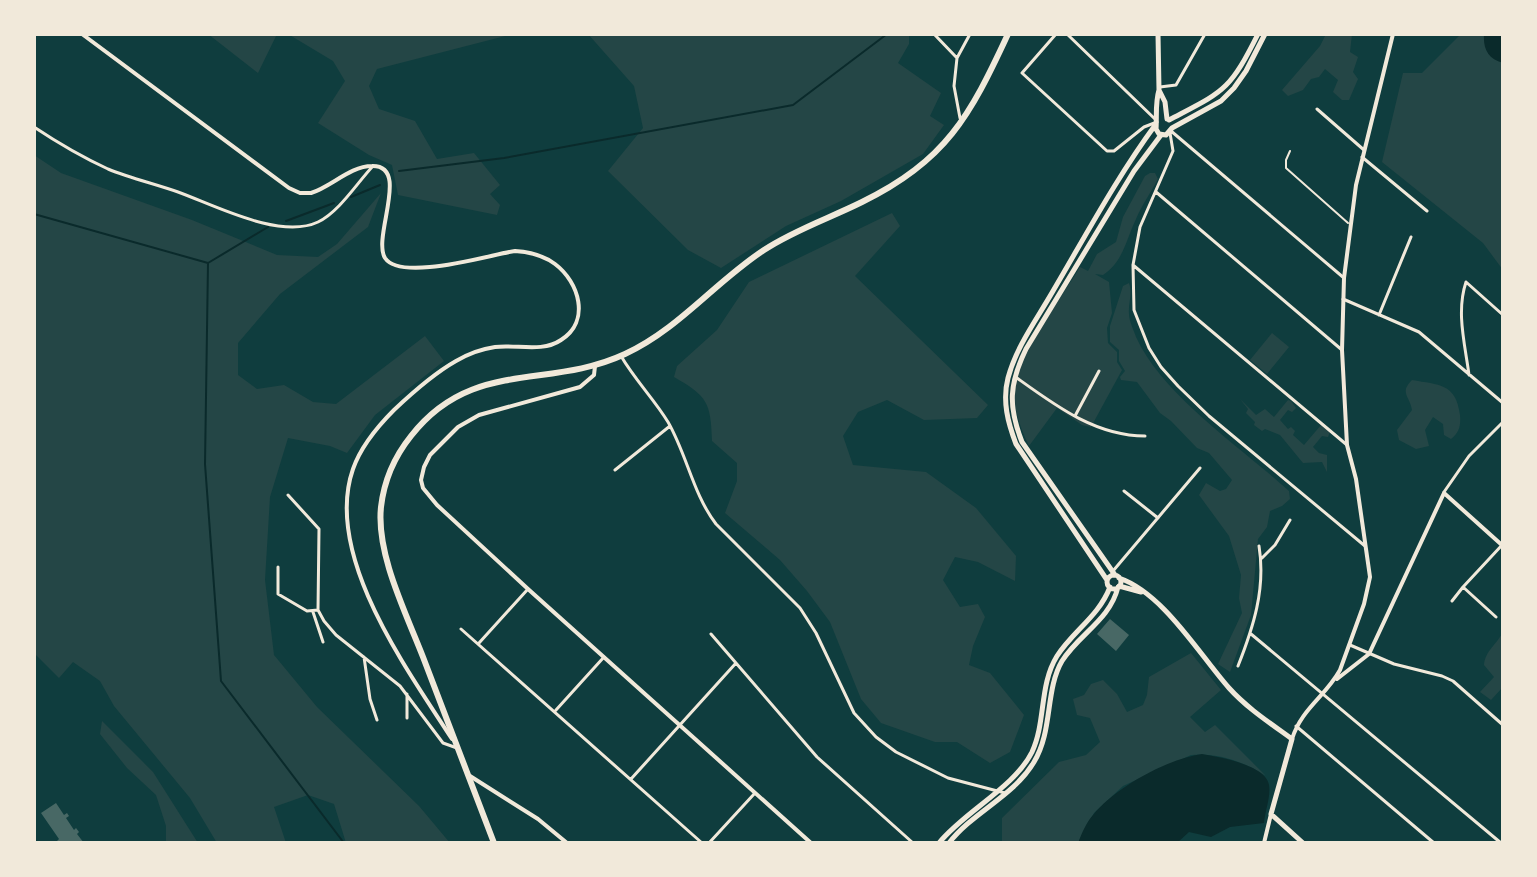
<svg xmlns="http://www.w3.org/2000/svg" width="1537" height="877" font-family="Overpass,sans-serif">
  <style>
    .green { fill: #244646 }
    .water { fill: #0a2a2b }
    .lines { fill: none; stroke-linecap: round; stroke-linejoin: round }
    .stream { stroke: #0a2a2b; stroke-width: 2 }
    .building { fill: #486865 }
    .service { stroke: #f1e9da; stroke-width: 2 }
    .minor { stroke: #f1e9da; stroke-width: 3 }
    .tertiary { stroke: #f1e9da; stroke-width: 4 }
    .secondary { stroke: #f1e9da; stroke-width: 5 }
    .trunk { stroke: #f1e9da; stroke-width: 6 }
  </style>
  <rect width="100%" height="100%" fill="#0f3d3e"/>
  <path class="green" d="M208 34H277L258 73Z
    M288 34H513L377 69 369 86 379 109 415 121 437 159 474 153 500 185 490 194 500 205 497 215 398 195 392 165 369 155 318 123 345 81 333 61Z
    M588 34H909V44L898 63 941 93 930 116 944 125 923 154 841 201 786 226 721 268 688 250 608 171 643 128 634 86Z
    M1326 34H1352L1350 52 1358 57 1353 72 1358 79 1349 100H1342L1333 92 1338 80 1325 69 1319 77 1311 79 1303 90 1288 96 1282 90 1320 46Z
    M1461 34H1503V270L1483 243 1382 162 1403 73H1422Z
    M34 155 61 173 192 220 277 255 318 257 337 244 381 193 368 227 280 294 238 343V375L257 389 284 385 313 402 336 404 425 336 444 361 375 415 347 453 330 446 288 438 270 497 265 580 274 655 317 707 419 806 450 843H346L334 804 308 795 274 807 286 843H217L190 798 114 706 100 681 73 662 59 678 34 653Z
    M1150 173H1155L1158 179C1151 192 1142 205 1136 219 1126 240 1123 262 1103 275L1095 274 1109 282 1112 313 1107 328 1108 343 1117 352V362L1122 370 1091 427 1082 425 1057 408 1029 446C1018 424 1010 399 1017 374 1026 344 1063 295 1080 267L1088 271 1097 254 1116 242 1123 217 1145 176Z
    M892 213 900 226 855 276 988 405 977 418 924 420 887 400 858 412 843 436 853 465 926 472 976 508 1016 556 1015 581 978 562 955 557 943 580 960 607 978 604 985 617 973 646 969 665 990 673 1024 715 1010 752 990 763 957 742H935L881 723 861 699 830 622 807 591 780 560 725 513 737 481V463L712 441C711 402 707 396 674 377L677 366 717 330 749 282Z
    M1129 283C1133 295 1128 302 1129 314 1129 321 1134 331 1136 337 1162 395 1242 448 1289 491L1290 499 1282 506 1270 511 1267 527 1258 539 1251 615 1230 672 1218 664 1242 613 1239 598 1241 575 1229 536 1199 495 1206 483 1220 491 1226 489 1232 480 1209 453 1197 448 1171 421 1160 413 1137 382 1121 380 1120 377 1125 371 1119 361V350L1110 342V326L1123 286Z
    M1272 333 1289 347 1267 374 1250 360Z
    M1412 380C1439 385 1456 383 1460 415 1461 426 1459 433 1451 439L1444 435 1443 424 1433 417 1425 430 1429 446 1416 449 1399 440 1397 430 1412 410C1410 396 1399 393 1412 380Z
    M1240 399 1256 415 1265 409 1274 417 1288 400 1291 401 1296 408 1292 412 1288 410 1280 420 1288 429 1291 427 1295 431 1293 435 1304 445 1321 425 1330 432 1328 437 1322 436 1313 447 1319 453 1327 455V472L1322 462 1303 463 1280 435 1265 429 1262 431 1254 425 1255 422 1246 413 1248 409Z
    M1503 632V687L1491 700 1480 692 1494 677 1484 665C1485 651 1497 644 1503 632Z
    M1191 653 1221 690 1190 717 1205 732 1215 725 1266 776C1245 762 1216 752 1191 755L1123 786 1094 813 1078 843H1002V818L1059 762 1086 755 1100 742 1090 718 1077 715 1073 699 1084 695 1091 684 1103 680 1117 694 1127 712 1143 705 1147 695 1149 677Z
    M102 721 153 772 198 843H166V826L156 795 127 768 100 734Z"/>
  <path class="water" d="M1484 34H1503V63C1488 59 1483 49 1484 34Z
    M1202 754C1219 757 1266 765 1269 785 1271 796 1265 811 1264 823L1230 827 1211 837 1189 832 1177 843H1078C1082 833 1086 823 1093 815 1116 787 1167 759 1202 754Z"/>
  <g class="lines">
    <path class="stream" d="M399 171 504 158 793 105 887 34
      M351 197 380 185
      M34 214 208 263 268 227
      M286 221 334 203
      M208 263 205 464 221 681 344 843"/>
  </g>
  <path class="building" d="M1110 619 1129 635 1116 651 1097 634Z
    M56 803 64 815 67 813 69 816 66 818 74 830 76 828 79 832 77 834 84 843H55L59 839 41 813Z"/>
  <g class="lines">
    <path class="service" d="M1290 151 1286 160V168L1348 223"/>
    <path class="minor" d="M934 34 957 58 954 86 960 118
      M1056 34 1022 73 1107 151H1114L1144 127 1157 122
      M1067 34 1156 120
      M957 58 970 34
      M1160 87 1176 85 1205 34
      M1317 109 1364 150
      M34 127C58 143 82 157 108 169 130 178 155 184 178 192 214 205 280 240 318 222 339 212 357 183 373 166
      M1171 131 1344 278
      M1170 133 1173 151 1140 227 1133 265 1134 310 1149 348 1161 367 1178 386 1209 416 1365 546
      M1362 157 1427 211
      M1156 192 1342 350
      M1133 265 1347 445
      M1343 299 1419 332 1503 403
      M1379 315 1411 237
      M621 356C635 380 654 399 668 422 687 455 693 494 716 524L800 608 816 633 854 713 876 737 896 752 948 778 1005 793
      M1469 375C1465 344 1456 312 1466 282L1503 315
      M1017 378C1056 406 1096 436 1145 436
      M1075 416 1099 371
      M615 470 670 426
      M1124 491 1158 518
      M1444 492 1469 456 1503 422
      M288 495 319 529 318 610 324 621 336 635 400 686 443 743 457 748
      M1262 558 1275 545 1290 520
      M278 567V594L307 611 318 610
      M1113 571 1200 468
      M1452 601 1463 587
      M313 612 323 642
      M1496 617 1463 587 1503 544
      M461 629 702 843
      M711 634 817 757 913 843
      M1251 634 1501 843
      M479 643 528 589
      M1350 645 1394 664 1442 676 1453 681 1503 725
      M364 657 370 699 377 720
      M1238 666C1253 628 1266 589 1259 546
      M407 694V718
      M556 710 604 657
      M1296 726 1434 843
      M631 779 736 663
      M709 843 755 793"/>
    <path class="tertiary" d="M82 34 289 188 300 193H311C331 187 350 166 372 166 411 165 372 237 385 258 401 282 489 255 515 251 530 252 543 255 555 264 579 282 591 321 561 340 542 353 516 344 495 347 481 349 468 354 456 361 433 374 413 392 394 410 377 427 361 446 353 469 323 555 407 669 452 739
      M595 366 594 375 580 387 479 415 458 427 430 455 424 467 421 480 423 488 437 505 528 589 811 843
      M1337 679 1369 654 1444 493 1503 546
      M1292 739C1302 708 1325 697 1340 670L1364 604 1370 577 1356 479 1347 445 1342 350 1344 278 1356 185 1393 34
      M470 776 538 819 567 843
      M1264 843 1271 814"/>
    <path class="secondary" d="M1158 34 1159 90 1165 102 1167 119
      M1159 90C1155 103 1157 116 1156 129L1159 134 1166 135 1172 128 1221 101 1234 88 1246 71 1265 34
      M1169 120C1224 91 1229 92 1258 34
      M1115 575 1022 442C1008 406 1009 384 1026 349L1134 171 1161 135
      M1107 582a7 7 0 1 1 14 0a7 7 0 1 1-14 0Z
      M1119 578C1163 593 1199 654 1229 688 1247 708 1270 723 1292 739L1271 814 1303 843
      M1107 580 1016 444C1008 423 1002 401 1008 378 1016 347 1037 319 1053 291 1086 235 1117 177 1156 124
      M1119 586 1141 592
      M939 843C965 811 1014 788 1032 752 1046 722 1039 685 1057 656 1073 631 1099 616 1110 587
      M949 843C973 812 1014 796 1034 762 1053 731 1045 690 1062 661 1079 634 1110 620 1118 587"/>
    <path class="trunk" d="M494 843C470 781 447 719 423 657 406 613 376 554 381 507 384 481 395 456 411 436 472 358 548 390 625 354 679 329 715 282 764 250 794 230 830 218 862 202 946 161 970 116 1008 34"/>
  </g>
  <rect width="1537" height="877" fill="none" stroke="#f1e9da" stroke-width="72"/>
</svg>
